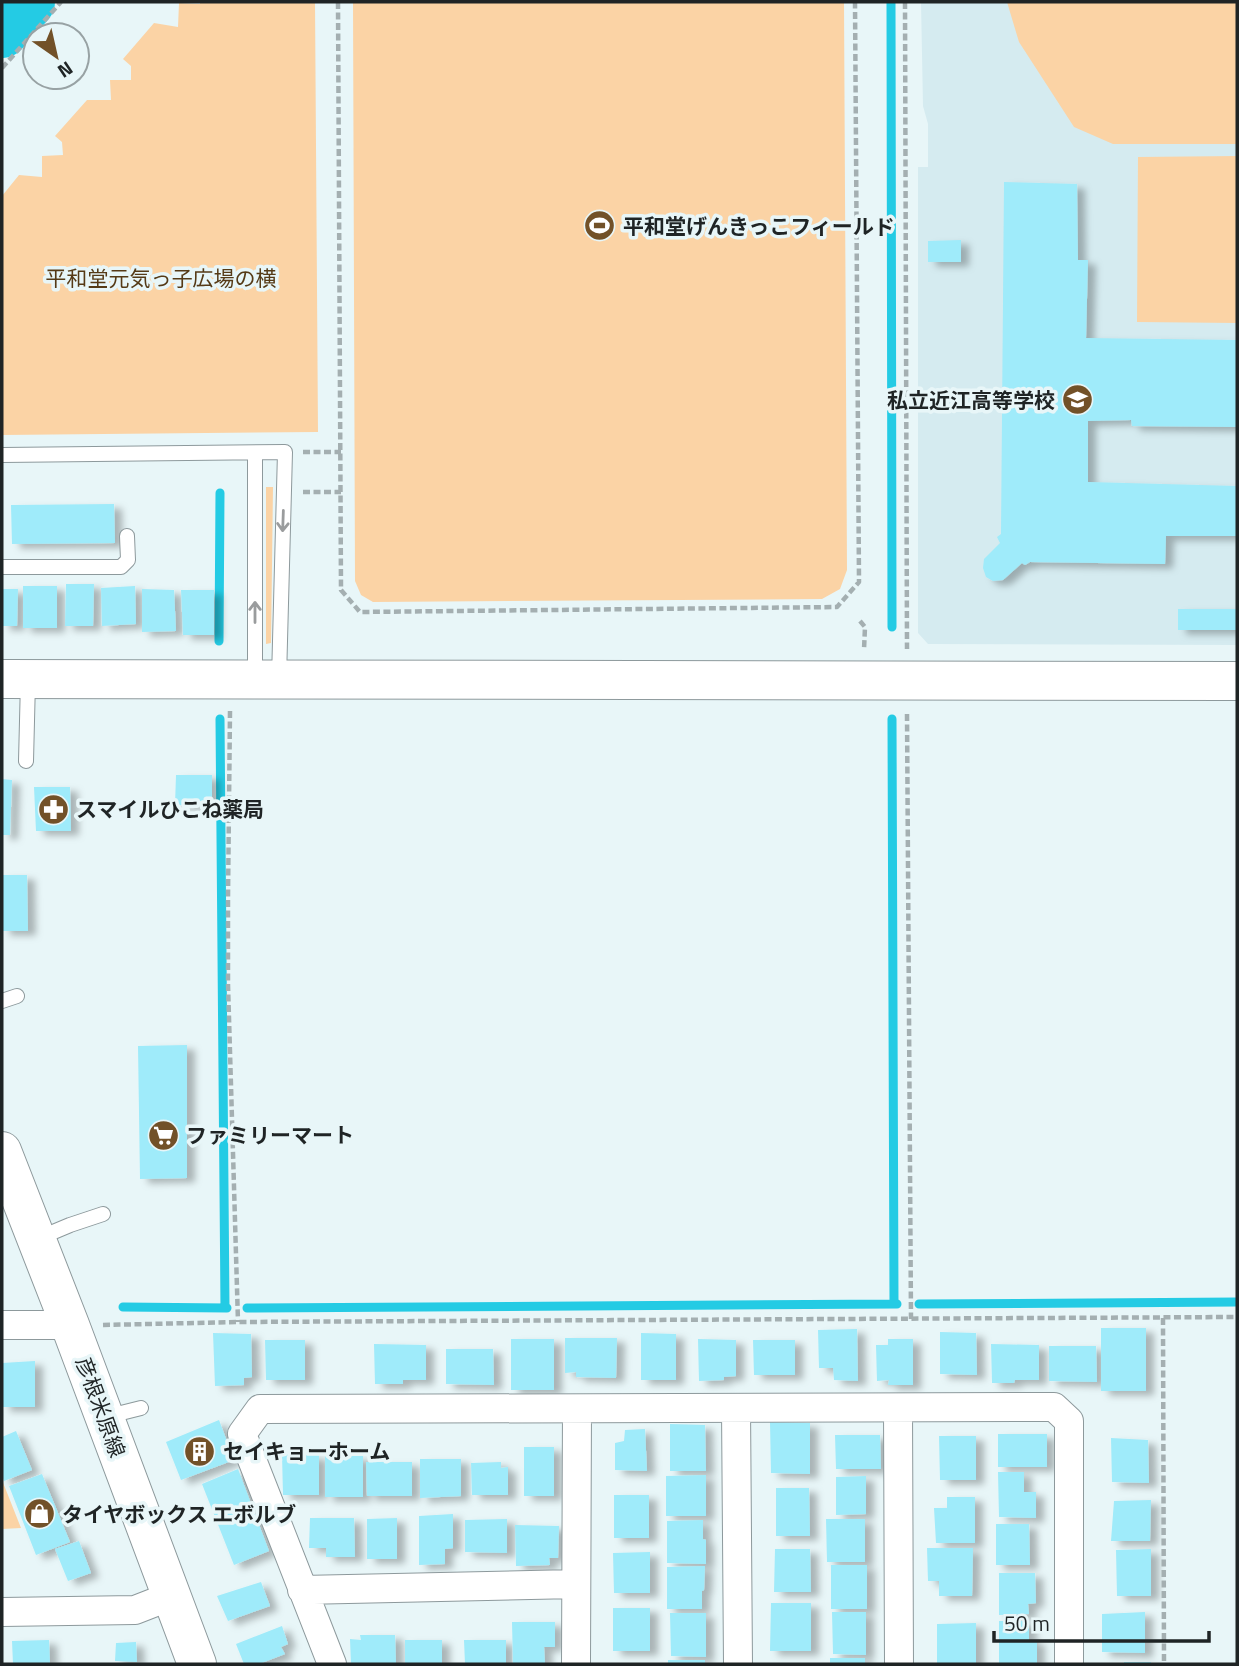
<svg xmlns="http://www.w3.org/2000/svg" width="1239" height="1666" font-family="'Titillium Web','Noto Sans JP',sans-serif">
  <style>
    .built { fill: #d5ebf0 }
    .green { fill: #fbd3a5 }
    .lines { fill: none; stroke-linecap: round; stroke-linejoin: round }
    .stream { stroke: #24cbe4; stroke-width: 9 }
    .river { stroke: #24cbe4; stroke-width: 52 }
    .building { fill: #9febfa; filter: url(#shadow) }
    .lane-casing { stroke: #8d999c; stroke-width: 16 }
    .street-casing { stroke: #8d999c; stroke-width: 30 }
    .secondary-casing { stroke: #8d999c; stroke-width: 40 }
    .path { stroke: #a4afb1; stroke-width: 4.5; stroke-dasharray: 7 3.5; stroke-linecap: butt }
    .lane { stroke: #fff; stroke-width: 14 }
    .street { stroke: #fff; stroke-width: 28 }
    .secondary { stroke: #fff; stroke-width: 38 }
    .oneway { stroke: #9a9c9d }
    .labels { text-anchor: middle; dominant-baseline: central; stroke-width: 7; stroke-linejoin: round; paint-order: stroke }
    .poi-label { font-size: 21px; font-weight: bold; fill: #1f2425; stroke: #e8f6f8; text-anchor: start }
    .park-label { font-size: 21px; fill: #553a16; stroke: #e8f6f8 }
    .street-label { font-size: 21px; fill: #1f2425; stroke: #e8f6f8 }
  </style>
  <defs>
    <filter id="shadow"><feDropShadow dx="8" dy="4.5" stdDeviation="3.5" flood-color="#0004"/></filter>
  </defs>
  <rect width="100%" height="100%" fill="#e8f6f8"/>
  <path class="built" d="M921 2H1237V645L928 644 918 633V167H928V124L923 106Z"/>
  <path class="green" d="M200 2H315L318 432 2 435V196L19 175 42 177V156L63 155 62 142 55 136 87 100H111L110 80H131V66L123 59 154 23 178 27 179 3 200 4Z
    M353 2H844L847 570 840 589 822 599 373 602 361 595 355 581Z
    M1007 2H1237V144H1113L1074 127 1019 42Z
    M1237 156V323L1137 322 1138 157Z
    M266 487H273L271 643 266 644Z
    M2 1480 21 1528 2 1529Z"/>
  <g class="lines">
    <path class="stream" d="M891 2 892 627
      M219 641 220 493
      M220 719 225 1308
      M892 719 894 1304
      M919 1304 1237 1302
      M123 1307 227 1308
      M247 1308 897 1304"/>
    <path class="river" d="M2 32 29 2"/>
  </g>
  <path class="building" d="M1004 182 1077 184 1078 260H1088L1086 338 1237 340V427L1132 426 1131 420 1088 421V482L1237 486V536H1166L1165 564 1030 562 1025 565 1022 563 1003 580 993 581 986 577 983 568 984 559 1000 543 997 537 1001 534Z
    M961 240V262H928V241Z
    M114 504 115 543 12 544 11 505Z
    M66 584H94L93 626H65Z
    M23 586H57V628H23Z
    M135 586 136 624 102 626 101 588Z
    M2 589H18L17 626H2Z
    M142 589 174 590 176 631 142 632Z
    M181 590H214V635H183Z
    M1178 609H1237V630H1178Z
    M176 775H212V806L175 805Z
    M2 779 12 780 10 835H2Z
    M34 787H70L71 831H36Z
    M2 875H27L28 931H2Z
    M187 1045V1178L140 1179 138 1046Z
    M1101 1328H1146V1391H1101Z
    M857 1329 858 1381 834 1380 833 1368H819L818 1330Z
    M940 1332 976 1333 977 1375 940 1374Z
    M213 1333 251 1334 252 1377 244 1378V1385L215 1386Z
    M641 1333 676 1334V1380H641Z
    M565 1338H617L616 1378 576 1377V1372L565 1373Z
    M511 1339H554V1390H511Z
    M698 1339 736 1340V1376L724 1377V1380L699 1381Z
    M888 1339H913V1385H888L889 1380 877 1381 876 1345H888Z
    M265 1340H305V1380H266Z
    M753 1340H795V1375H754Z
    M374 1344 426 1345V1380H403V1384H375Z
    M991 1344 1039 1345V1380H1015L1014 1383H992Z
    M1049 1346H1096L1097 1382 1049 1381Z
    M446 1349H493L494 1385 446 1384Z
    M35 1361V1407H2V1363Z
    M219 1420 234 1460 181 1480 166 1442Z
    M770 1422 810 1423V1474L771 1473Z
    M670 1424 705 1425 706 1471H670Z
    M645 1429 647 1471 615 1470V1443L624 1441 625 1430Z
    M16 1431 32 1470 4 1481 2 1476V1437Z
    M998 1434H1047V1467H998Z
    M835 1435H880L881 1469H836Z
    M939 1436H976V1480H940Z
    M1111 1438 1148 1440 1149 1483 1112 1482Z
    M524 1447H554V1496H524Z
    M282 1454 319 1455V1495H283Z
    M325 1456H363V1497H325Z
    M420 1459H461V1496L420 1498Z
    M366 1462H412V1496H367Z
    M501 1462V1468L508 1467V1495H472L471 1463Z
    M238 1469 269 1551 234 1565 202 1484Z
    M998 1472H1024V1492H1036V1518L999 1517Z
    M42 1474 70 1542 36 1555 9 1486Z
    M706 1475V1516H666V1476Z
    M866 1476V1514L836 1515V1477Z
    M776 1488H809L810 1536H776Z
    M614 1495H649V1538H614Z
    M947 1497H975V1543H936L934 1508H947Z
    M1151 1500 1150 1541H1111L1114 1501Z
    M453 1514V1548L445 1549V1564L419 1565V1516Z
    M310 1518H354L355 1557H326V1548H309Z
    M397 1518V1559H367V1519Z
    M507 1519V1553L465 1552V1520Z
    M826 1519H865V1562H827Z
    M703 1520V1539L706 1540V1564L667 1563V1521Z
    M996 1524H1029L1030 1565H996Z
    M515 1525 559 1526 558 1558H549L550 1565 516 1566Z
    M79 1541 91 1573 68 1581 55 1549Z
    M927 1548H973L972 1596H939V1581H928Z
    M775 1549H810L811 1592H774Z
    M1151 1549V1596H1117L1116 1550Z
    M650 1552V1593H614L613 1553Z
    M831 1565H867V1609H831Z
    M705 1566 704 1590 702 1591V1609H667V1567Z
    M999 1573H1035L1036 1603 1028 1604 1029 1614 999 1615Z
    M261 1582 270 1606 228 1621 217 1596Z
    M771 1603H811V1651H770Z
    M613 1608H650V1651H613Z
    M832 1612H866V1655L833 1654Z
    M1145 1612V1653L1102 1652V1614Z
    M670 1613H706V1657L671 1656Z
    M999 1621H1029V1640H1037V1664H999Z
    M512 1622H555V1647H544L545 1664H513Z
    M976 1623V1664H937V1624Z
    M282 1626 288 1644 281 1647 285 1654 259 1664H244L236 1644Z
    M360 1635H395L396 1664H351L350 1639 361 1640Z
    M49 1640 50 1664H13L12 1641Z
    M405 1640H442V1664H405Z
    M464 1640H506V1664H465Z
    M136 1642 137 1662 115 1661 116 1643Z
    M830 1658H865V1664H830Z
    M668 1660H705V1664H668Z
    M1124 1662H1151V1664H1124Z"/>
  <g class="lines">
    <defs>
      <path id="lane" d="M2 455 285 452 279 679
        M2 567H121L128 560 127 536
        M255 679V453
        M26 761 28 681
        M2 1001 17 996
        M39 1238 70 1225 103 1214
        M105 1417 141 1408"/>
      <path id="street" d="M2 1325H70
        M736 1408 738 1664
        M898 1408 899 1664
        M302 1590 576 1584
        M2 1612 135 1610 171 1596
        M332 1664 242 1434 260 1409 1054 1407 1069 1421V1664
        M576 1664 577 1409"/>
      <path id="secondary" d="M2 679 1237 681
        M2 1151 70 1325 197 1664"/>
    </defs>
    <use href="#lane" class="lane-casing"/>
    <use href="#street" class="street-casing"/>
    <use href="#secondary" class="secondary-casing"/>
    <path class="path" d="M338 2 341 590 360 612 837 607 859 582 855 2
      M905 2 907 649
      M2 68 61 2
      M303 452H341
      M303 492H341
      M860 621 865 627 864 650
      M230 711 228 898V984L238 1322
      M907 714 911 1319
      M1163 1318 1164 1664
      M103 1325 238 1322 1237 1317"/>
    <use href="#lane" class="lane"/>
    <use href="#street" class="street"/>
    <use href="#secondary" class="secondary"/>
  </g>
  <defs><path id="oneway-shaft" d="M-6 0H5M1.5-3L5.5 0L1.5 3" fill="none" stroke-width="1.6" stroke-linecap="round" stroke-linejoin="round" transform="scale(1.75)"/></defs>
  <g class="oneway">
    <use href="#oneway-shaft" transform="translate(283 521) rotate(92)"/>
    <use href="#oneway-shaft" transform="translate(255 612) rotate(-90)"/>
  </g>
  <defs>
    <symbol id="stadium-disc" viewBox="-11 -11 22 22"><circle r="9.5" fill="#725128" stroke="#e8f6f8"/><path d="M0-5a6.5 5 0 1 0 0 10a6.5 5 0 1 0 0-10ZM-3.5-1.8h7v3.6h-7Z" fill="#fff"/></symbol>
    <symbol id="school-disc" viewBox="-11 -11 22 22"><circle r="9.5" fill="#725128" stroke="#e8f6f8"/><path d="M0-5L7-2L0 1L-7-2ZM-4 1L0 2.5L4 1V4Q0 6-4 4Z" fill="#fff"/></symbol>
    <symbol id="pharmacy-disc" viewBox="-11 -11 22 22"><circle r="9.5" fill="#725128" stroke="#e8f6f8"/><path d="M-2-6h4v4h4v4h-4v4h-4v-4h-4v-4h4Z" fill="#fff"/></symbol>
    <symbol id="supermarket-disc" viewBox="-11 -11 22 22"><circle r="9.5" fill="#725128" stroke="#e8f6f8"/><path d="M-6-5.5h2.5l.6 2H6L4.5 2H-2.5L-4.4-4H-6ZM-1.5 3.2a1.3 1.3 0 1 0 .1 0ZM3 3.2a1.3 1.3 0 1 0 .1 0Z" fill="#fff"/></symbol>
    <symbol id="building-disc" viewBox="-11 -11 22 22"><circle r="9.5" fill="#725128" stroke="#e8f6f8"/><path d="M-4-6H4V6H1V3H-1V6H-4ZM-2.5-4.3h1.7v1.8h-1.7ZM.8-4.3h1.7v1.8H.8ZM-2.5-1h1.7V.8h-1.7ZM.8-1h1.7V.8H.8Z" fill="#fff"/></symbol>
    <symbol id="shop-disc" viewBox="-11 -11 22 22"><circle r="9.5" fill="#725128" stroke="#e8f6f8"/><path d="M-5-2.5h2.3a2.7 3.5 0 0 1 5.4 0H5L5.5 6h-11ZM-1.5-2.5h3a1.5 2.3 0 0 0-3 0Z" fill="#fff"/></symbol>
  </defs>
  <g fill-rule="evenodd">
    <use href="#stadium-disc" x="582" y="208" width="35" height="35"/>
    <use href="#school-disc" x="1060" y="382" width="35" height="35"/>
    <use href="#pharmacy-disc" x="36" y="792" width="35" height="35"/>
    <use href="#supermarket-disc" x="146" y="1118" width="35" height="35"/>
    <use href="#building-disc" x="182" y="1434" width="35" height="35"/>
    <use href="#shop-disc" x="22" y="1496" width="35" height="35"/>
  </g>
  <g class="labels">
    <g class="poi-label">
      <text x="623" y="226">平和堂げんきっこフィールド</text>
      <text x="1055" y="400" text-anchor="end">私立近江高等学校</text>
      <text x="76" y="809">スマイルひこね薬局</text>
      <text x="186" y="1135">ファミリーマート</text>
      <text x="223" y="1451">セイキョーホーム</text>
      <text x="62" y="1514">タイヤボックス エボルブ</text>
    </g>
    <g class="park-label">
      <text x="161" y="278">平和堂元気っ子広場の横</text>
    </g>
    <g class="street-label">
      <text transform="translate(101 1407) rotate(70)">彦根米原線</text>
    </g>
  </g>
  <rect width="1239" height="1666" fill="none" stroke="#1f2425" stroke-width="7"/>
  <g transform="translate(56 56) rotate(146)"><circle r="33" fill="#e8f6f8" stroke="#98a2a4" stroke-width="2"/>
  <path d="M0-5L12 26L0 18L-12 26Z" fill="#725128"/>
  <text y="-10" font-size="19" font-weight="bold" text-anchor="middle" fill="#1f2425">N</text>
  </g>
  <path d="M994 1631v10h215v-10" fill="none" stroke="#1f2425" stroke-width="3.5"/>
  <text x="1004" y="1631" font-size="21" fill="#1f2425" stroke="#e8f6f8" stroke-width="5" paint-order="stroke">50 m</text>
</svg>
